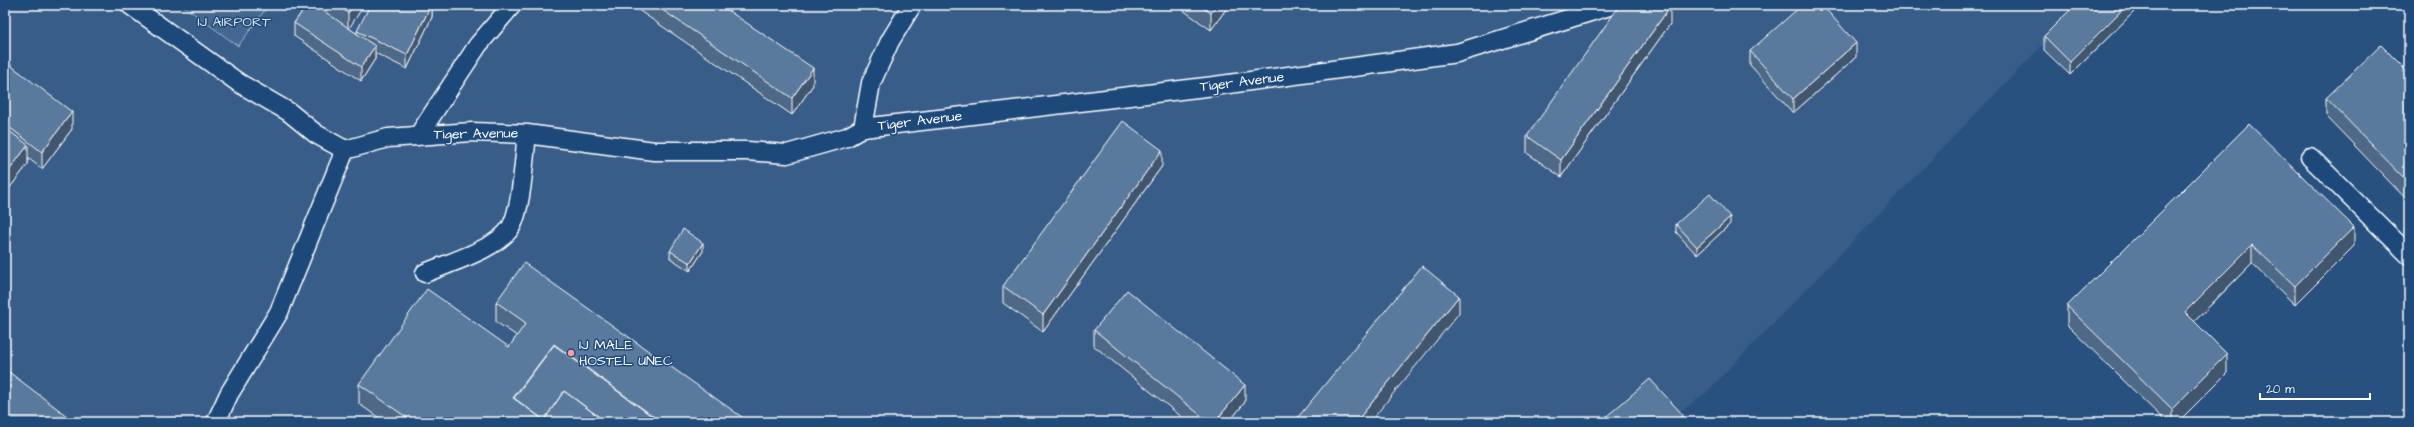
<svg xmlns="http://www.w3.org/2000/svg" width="2414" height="427" font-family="'Architects Daughter',sans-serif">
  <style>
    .built { fill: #375d88 }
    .green { fill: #446890; stroke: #a2b4c8 }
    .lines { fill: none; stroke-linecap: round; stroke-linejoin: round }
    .service-casing { stroke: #fff; stroke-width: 21 }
    .service { stroke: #1f4a7a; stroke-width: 18 }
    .wall { fill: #4d6987; stroke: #fff }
    .shaded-wall { fill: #3f556e; stroke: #fff }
    .building { fill: #5a7a9d; stroke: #fff }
    .poi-dot { fill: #ff9aa2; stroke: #1f4a7a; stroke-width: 1.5 }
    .labels { text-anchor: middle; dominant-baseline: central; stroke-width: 3; stroke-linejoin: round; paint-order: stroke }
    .park-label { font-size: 14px; fill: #dae1e9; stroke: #1f4a7a }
    .street-label { font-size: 14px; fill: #fff; stroke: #1f4a7a }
    .poi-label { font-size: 14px; fill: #fff; stroke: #1f4a7a; text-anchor: start }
  </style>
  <rect width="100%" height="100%" fill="#28517f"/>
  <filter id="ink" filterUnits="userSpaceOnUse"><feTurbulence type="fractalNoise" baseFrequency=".025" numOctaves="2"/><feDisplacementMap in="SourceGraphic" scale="8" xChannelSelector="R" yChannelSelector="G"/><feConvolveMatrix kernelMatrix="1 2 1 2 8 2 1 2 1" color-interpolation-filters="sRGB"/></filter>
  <g filter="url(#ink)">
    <path class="built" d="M5 5H2081L1705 394 1665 422H5Z"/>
    <path class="green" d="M182 5H269L238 46Z"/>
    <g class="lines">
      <defs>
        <path id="service" d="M130 5 239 83 289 112 316 134 345 150 388 138 472 132 527 134 654 151H747L787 154 847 137 863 128 1214 86 1457 53 1613 5
          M863 128 871 83 890 41 912 5
          M418 136 478 45 512 5
          M2310 157 2409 255
          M425 273C448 263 498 249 511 227 522 208 524 157 527 134
          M216 422 229 394 279 312 345 150"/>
      </defs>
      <use href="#service" class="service-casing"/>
      <use href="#service" class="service"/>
    </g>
    <path class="wall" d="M307 5H364L349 28 357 34V31L432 5V17L407 69 375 53V59L361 81 294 36V23Z
      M631 5H720L813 85 792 115Z
      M1176 5H1229L1211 30Z
      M2075 5H2141L2070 75 2044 50V36Z
      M1670 24 1561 177 1527 153V136Z
      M1750 51 1856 57 1793 113 1750 65Z
      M5 61 72 129 42 169 28 158V164L5 194Z
      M2409 73V202L2326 116V98Z
      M2249 124 2354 246 2295 305 2252 263 2194 322 2227 373 2178 422H2166L2067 325V306Z
      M1162 166 1043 332 1003 303V286Z
      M1676 224H1730L1697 255 1676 232Z
      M670 251H703L690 271 670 258Z
      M496 302 749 422H385L359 404V384L509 347 517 336 496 322Z
      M1094 330 1245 402 1229 422H1188L1094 346Z"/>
    <path class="shaded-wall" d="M354 5H364L348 30V13Z
      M431 5H432V17L407 69V55Z
      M1217 5H1229L1211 30V13Z
      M2127 5H2141L2070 75V62Z
      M1670 7V24L1561 177V160Z
      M1856 43V57L1793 113V99Z
      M375 46V59L361 81V67Z
      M813 68V85L792 115V98Z
      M72 112V129L42 169V152Z
      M28 145V164L5 194V176Z
      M1162 150V166L1043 332V315Z
      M1730 217V224L1697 255V247Z
      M2354 227V246L2295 305V286Z
      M703 243V251L690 271V263Z
      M2252 245V263L2185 331V312Z
      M1459 296V313L1370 422H1356Z
      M2227 354V373L2178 422H2172V409Z
      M1245 385V402L1229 422H1215Z
      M1683 415V422H1675Z"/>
    <path class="building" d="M307 5H315L375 46 361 67 294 23Z
      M336 5H354L348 13Z
      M370 5H431L407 55 357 31Z
      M655 5H720L813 68 792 98Z
      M1199 5H1217L1211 13Z
      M1620 5H1668L1670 7 1561 160 1527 136Z
      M1802 5H1822L1856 43 1793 99 1750 51Z
      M2075 5H2127L2070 62 2044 36Z
      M2381 45 2409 73V183L2326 98Z
      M5 61 72 112 42 152 5 124Z
      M1123 121 1162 150 1043 315 1003 286Z
      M2249 124 2354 227 2295 286 2252 245 2185 312 2227 354 2172 409 2067 306Z
      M5 128 28 145 5 176Z
      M1710 194 1730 217 1697 247 1676 224Z
      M683 229 703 243 690 263 670 251Z
      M524 263 749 422H661L554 344 513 398 544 420 564 391 606 422H413L359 384 427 289 509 347 526 323 496 302Z
      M1422 266 1459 296 1356 422H1294Z
      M1127 290 1245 385 1215 422H1209L1094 330Z
      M554 345 660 422H606L564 391 544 420 514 398Z
      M5 369 75 422H5Z
      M1650 379 1683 415 1675 422H1600Z"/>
  </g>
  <circle class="poi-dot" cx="571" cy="353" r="4"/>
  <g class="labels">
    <g class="park-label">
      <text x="234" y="22">IJ AIRPORT</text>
    </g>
    <g class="street-label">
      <text transform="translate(1242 82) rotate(-7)">Tiger Avenue</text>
      <text transform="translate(920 121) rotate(-7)">Tiger Avenue</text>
      <text transform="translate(476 134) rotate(-1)">Tiger Avenue</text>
    </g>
    <g class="poi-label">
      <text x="579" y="345">IJ MALE<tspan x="579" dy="16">HOSTEL UNEC</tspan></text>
    </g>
  </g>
  <rect width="2414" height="427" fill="none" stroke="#1f4a7a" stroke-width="20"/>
  <rect x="10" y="10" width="2394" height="407" fill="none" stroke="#fff" stroke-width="1.5" filter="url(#ink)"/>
  <path d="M2260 393v6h110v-6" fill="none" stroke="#ffffff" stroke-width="2"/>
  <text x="2266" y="393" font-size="12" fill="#ffffff" stroke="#1f4a7a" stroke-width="3" paint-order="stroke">20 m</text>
</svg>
